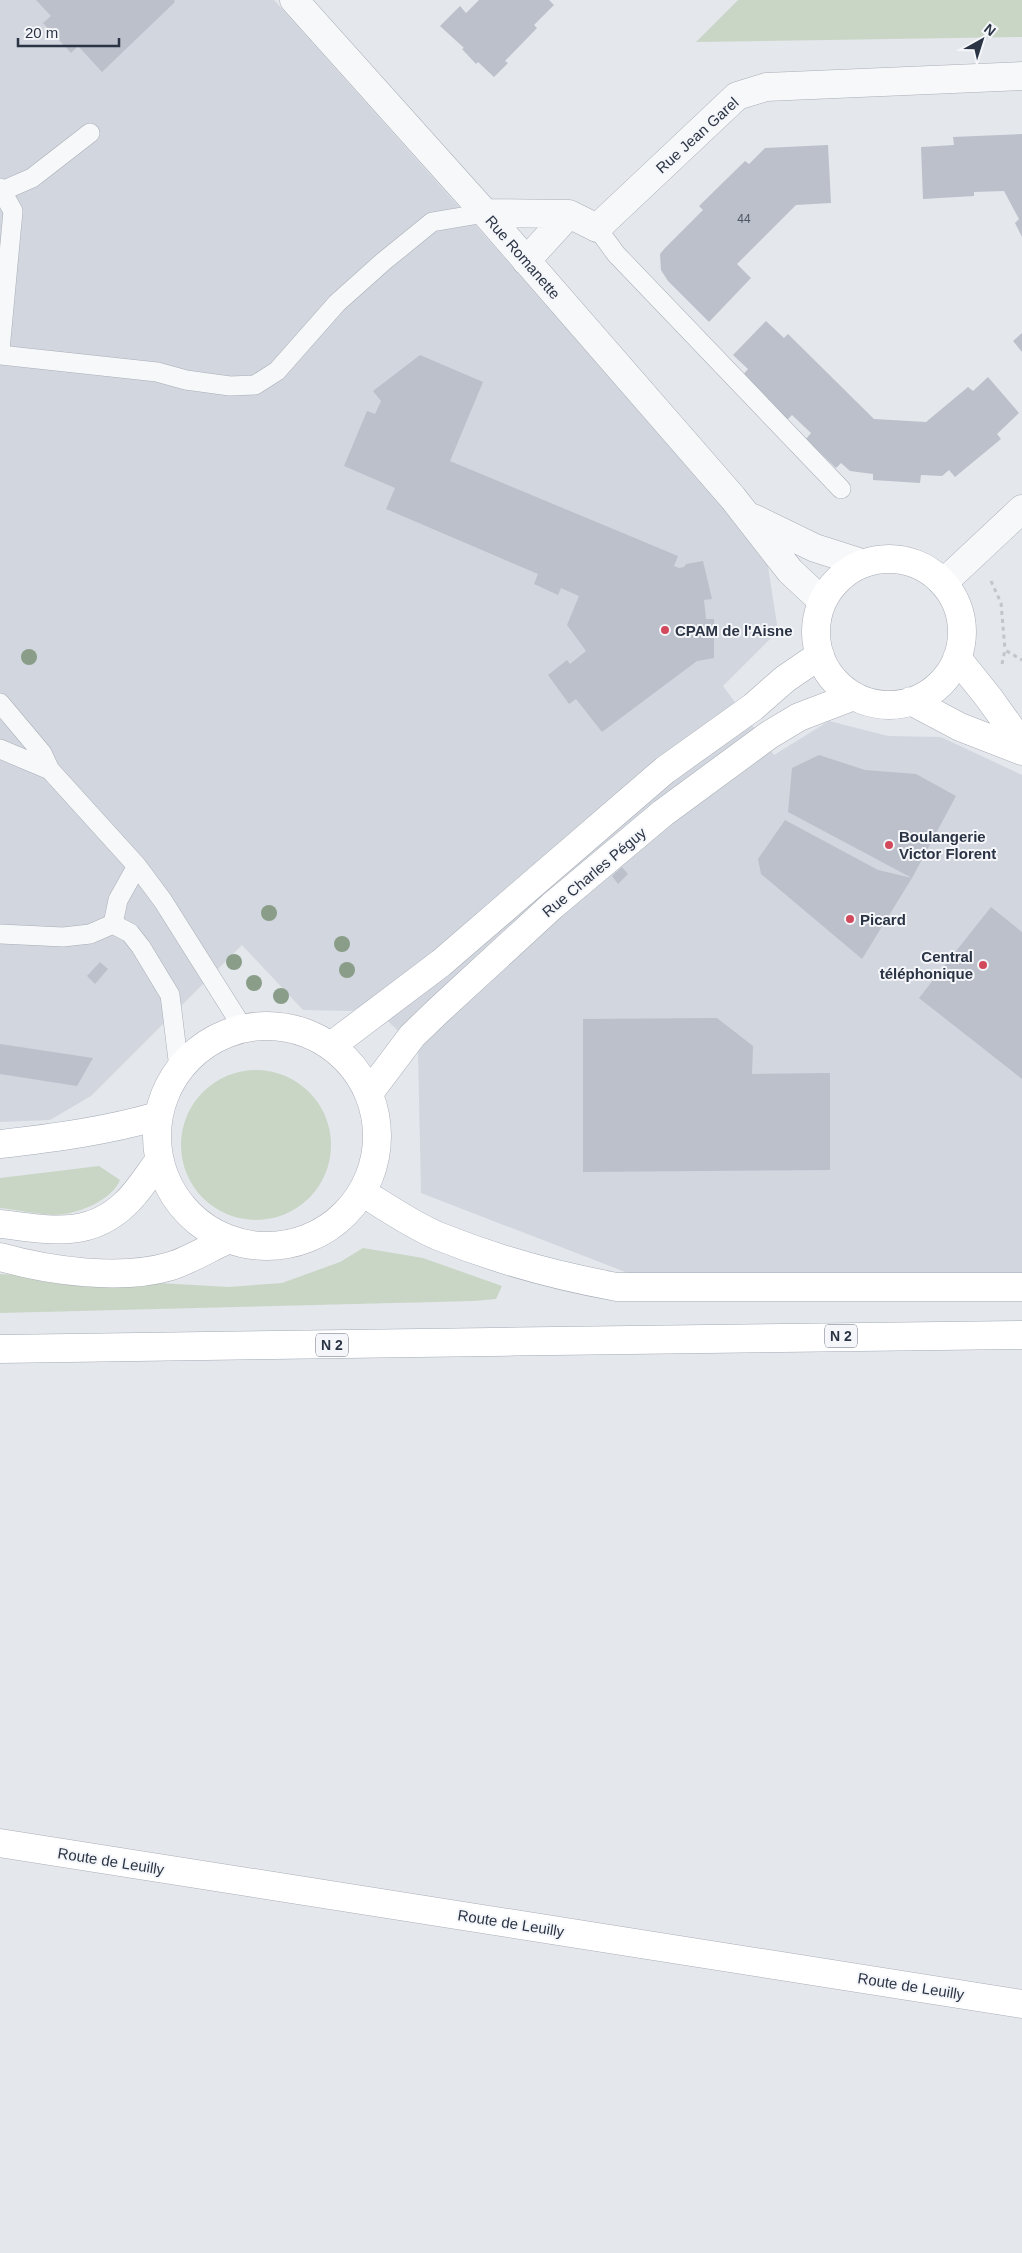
<svg xmlns="http://www.w3.org/2000/svg" width="1022" height="2253" font-family="Helvetica,sans-serif">
  <style>
    .built { fill: #d2d6de }
    .green { fill: #c9d6c5 }
    .building { fill: #bbc0ca }
    .lines { fill: none; stroke-linecap: round; stroke-linejoin: round }
    .service-casing { stroke: #a9aeb7; stroke-width: 20 }
    .minor-casing { stroke: #a9aeb7; stroke-width: 29 }
    .secondary-casing { stroke: #a9aeb7; stroke-width: 29 }
    .primary-casing { stroke: #a3abb8; stroke-width: 29 }
    .path { stroke: #c2c5cb; stroke-width: 3; stroke-dasharray: 4 4; stroke-linecap: butt }
    .service { stroke: #f7f8fa; stroke-width: 19 }
    .minor { stroke: #f7f8fa; stroke-width: 28 }
    .secondary { stroke: #fff; stroke-width: 28 }
    .primary { stroke: #fff; stroke-width: 28 }
    .tree { fill: #899d89 }
    .poi-dot { fill: #d1495b; stroke: #f4f6f9; stroke-width: 2 }
    .labels { text-anchor: middle; dominant-baseline: central; stroke-width: 4; stroke-linejoin: round; paint-order: stroke }
    .number-label { font-size: 12px; fill: #4f5766 }
    .shield { fill: #f4f6f9; stroke: #676e7b; stroke-width: 1 }
    .shield-label { font-size: 14px; font-weight: bold; fill: #2b3445 }
    .street-label { font-size: 15px; fill: #2b3445; stroke: #f4f6f9 }
    .poi-label { font-size: 15px; font-weight: bold; fill: #2b3445; stroke: #f4f6f9; text-anchor: start }
  </style>
  <rect width="100%" height="100%" fill="#e4e7ec"/>
  <path class="built" d="M0 0H274L687 462 767 560 778 631 723 686 774 755 829 721 888 736 941 737 1022 775V1273L917 1276 628 1273 421 1193 418 1050 368 1002 352 1011 303 1010 242 945 91 1096 50 1120 0 1122Z"/>
  <path class="green" d="M738 0H1022V37L696 42Z
    M181 1145a75 75 0 1 1 150 0a75 75 0 1 1-150 0Z
    M99 1166 120 1180C112 1201 75 1215 54 1215 36 1214 18 1210 0 1208V1178Z
    M363 1248 423 1258 502 1286 496 1299 474 1301 0 1313V1274L229 1287 282 1283 340 1262Z"/>
  <path class="building" d="M36 0H174L175 2 102 72 78 46 71 53 43 23 51 16Z
    M479 0H549L554 5 534 25 537 28 505 61 508 63 494 77 478 62 476 64 462 49 464 48 440 26 460 6 466 13Z
    M1022 134V237L1015 223 1019 219 1004 191 974 192V196L923 199 921 147 954 145 953 137Z
    M828 145 831 203 796 205 737 264 751 278 709 322 668 281 661 270 660 254 665 248 703 210 699 206 745 161 749 164 765 148Z
    M766 321 784 338 788 334 874 419 926 422 968 387 973 391 988 377 1019 413 997 434 1001 439 955 477 949 470 942 476 921 475 920 483 873 480V474L850 471 841 463 836 468 806 439 811 433 792 415 787 420 742 376 748 369 733 355Z
    M1022 333V352L1013 341Z
    M420 355 483 382 450 461 678 556 674 566 679 568 684 567 686 564 703 561 712 599 704 600 706 619H714V658L697 661 602 732 576 699 569 704 548 675 567 660 570 664 586 651 567 625 579 596 561 588 558 595 534 584 538 574 386 509 395 488 344 466 367 411 375 414 381 401 373 391Z
    M819 755 865 770 916 774 956 796 912 878 862 959 761 874 758 859 785 820 878 870 912 878 788 812 792 768Z
    M622 867 628 874 618 884 612 876Z
    M991 907 1022 932V1079L919 998Z
    M100 962 108 969 95 984 87 976Z
    M717 1018 753 1046 752 1074 830 1073V1170L583 1172V1019Z
    M0 1044 93 1058 77 1086 0 1074Z"/>
  <g class="lines">
    <defs>
      <path id="service" d="M0 188 13 211 0 350
        M2 191 32 178 90 133
        M597 228 616 254 841 489
        M0 355 157 372 186 380 230 386 255 385 277 371 337 303 384 261 432 222 485 213
        M0 703 42 753 50 770 137 866 163 901 243 1028
        M0 749 50 770
        M113 924 130 933 141 947 170 995 179 1068
        M0 934 63 937 90 934 113 924 118 900 137 866"/>
      <path id="minor" d="M294 0 485 213 733 498 790 571 822 601
        M485 213 569 214 597 228 737 96 766 87 1022 76
        M526 261 569 214
        M753 518 815 548 862 563
        M943 583 1022 509"/>
      <path id="secondary" d="M816 632a73 73 0 1 1 146 0a73 73 0 1 1-146 0Z
        M957 658 989 698 1022 744
        M911 701 960 727 1022 751
        M157 1136a110 110 0 1 1 220 0a110 110 0 1 1-220 0Z
        M331 1046 441 963 665 770 753 707 785 679 820 655
        M369 1093 412 1036 440 1009 552 906 663 813 769 735 799 717 854 696
        M0 1224C47 1229 87 1240 125 1204 138 1192 148 1175 159 1161
        M0 1257C50 1271 121 1281 171 1266 190 1260 209 1248 227 1240
        M0 1843 1022 2004"/>
      <path id="primary" d="M0 1144C54 1138 106 1131 158 1116
        M362 1192C386 1207 412 1225 438 1236 495 1259 556 1276 617 1287H1022
        M0 1349C341 1345 681 1338 1022 1335"/>
    </defs>
    <use href="#service" class="service-casing"/>
    <use href="#minor" class="minor-casing"/>
    <use href="#secondary" class="secondary-casing"/>
    <use href="#primary" class="primary-casing"/>
    <path class="path" d="M991 581 1001 603 1005 650
      M1002 664 1005 650 1022 660"/>
    <use href="#service" class="service"/>
    <use href="#minor" class="minor"/>
    <use href="#secondary" class="secondary"/>
    <use href="#primary" class="primary"/>
  </g>
  <g class="tree">
    <circle cx="29" cy="657" r="8"/>
    <circle cx="269" cy="913" r="8"/>
    <circle cx="342" cy="944" r="8"/>
    <circle cx="234" cy="962" r="8"/>
    <circle cx="347" cy="970" r="8"/>
    <circle cx="254" cy="983" r="8"/>
    <circle cx="281" cy="996" r="8"/>
  </g>
  <g class="poi-dot">
    <circle cx="665" cy="630" r="5"/>
    <circle cx="889" cy="845" r="5"/>
    <circle cx="850" cy="919" r="5"/>
    <circle cx="983" cy="965" r="5"/>
  </g>
  <g class="labels">
    <g class="number-label">
      <text x="744" y="219">44</text>
    </g>
    <g class="shield">
      <rect x="825" y="1324.5" width="32" height="23" rx="4"/>
      <rect x="316" y="1333.5" width="32" height="23" rx="4"/>
    </g>
    <g class="shield-label">
      <text x="841" y="1336">N 2</text>
      <text x="332" y="1345">N 2</text>
    </g>
    <g class="street-label">
      <text transform="translate(697 135) rotate(-42)">Rue Jean Garel</text>
      <text transform="translate(523 257) rotate(49)">Rue Romanette</text>
      <text transform="translate(594 872) rotate(-40)">Rue Charles Péguy</text>
      <text transform="translate(111 1861) rotate(9)">Route de Leuilly</text>
      <text transform="translate(511 1923) rotate(9)">Route de Leuilly</text>
      <text transform="translate(911 1986) rotate(9)">Route de Leuilly</text>
    </g>
    <g class="poi-label">
      <text x="675" y="630">CPAM de l'Aisne</text>
      <text x="899" y="836">Boulangerie<tspan x="899" dy="17">Victor Florent</tspan></text>
      <text x="860" y="919">Picard</text>
      <text x="973" y="956" text-anchor="end">Central<tspan x="973" dy="17">téléphonique</tspan></text>
    </g>
  </g>
  <g transform="translate(982 40) rotate(39)" stroke="#f4f6f9" stroke-width="4" paint-order="stroke">
  <path d="M0-4L9 19L0 12L-9 19Z" fill="#2b3445"/>
  <text y="-8" font-size="14" font-weight="bold" text-anchor="middle" fill="#2b3445">N</text>
  </g>
  <path d="M18 38v8h101v-8" fill="none" stroke="#2b3445" stroke-width="2.5"/>
  <text x="25" y="38" font-size="15" fill="#2b3445" stroke="#f4f6f9" stroke-width="4" paint-order="stroke">20 m</text>
</svg>
